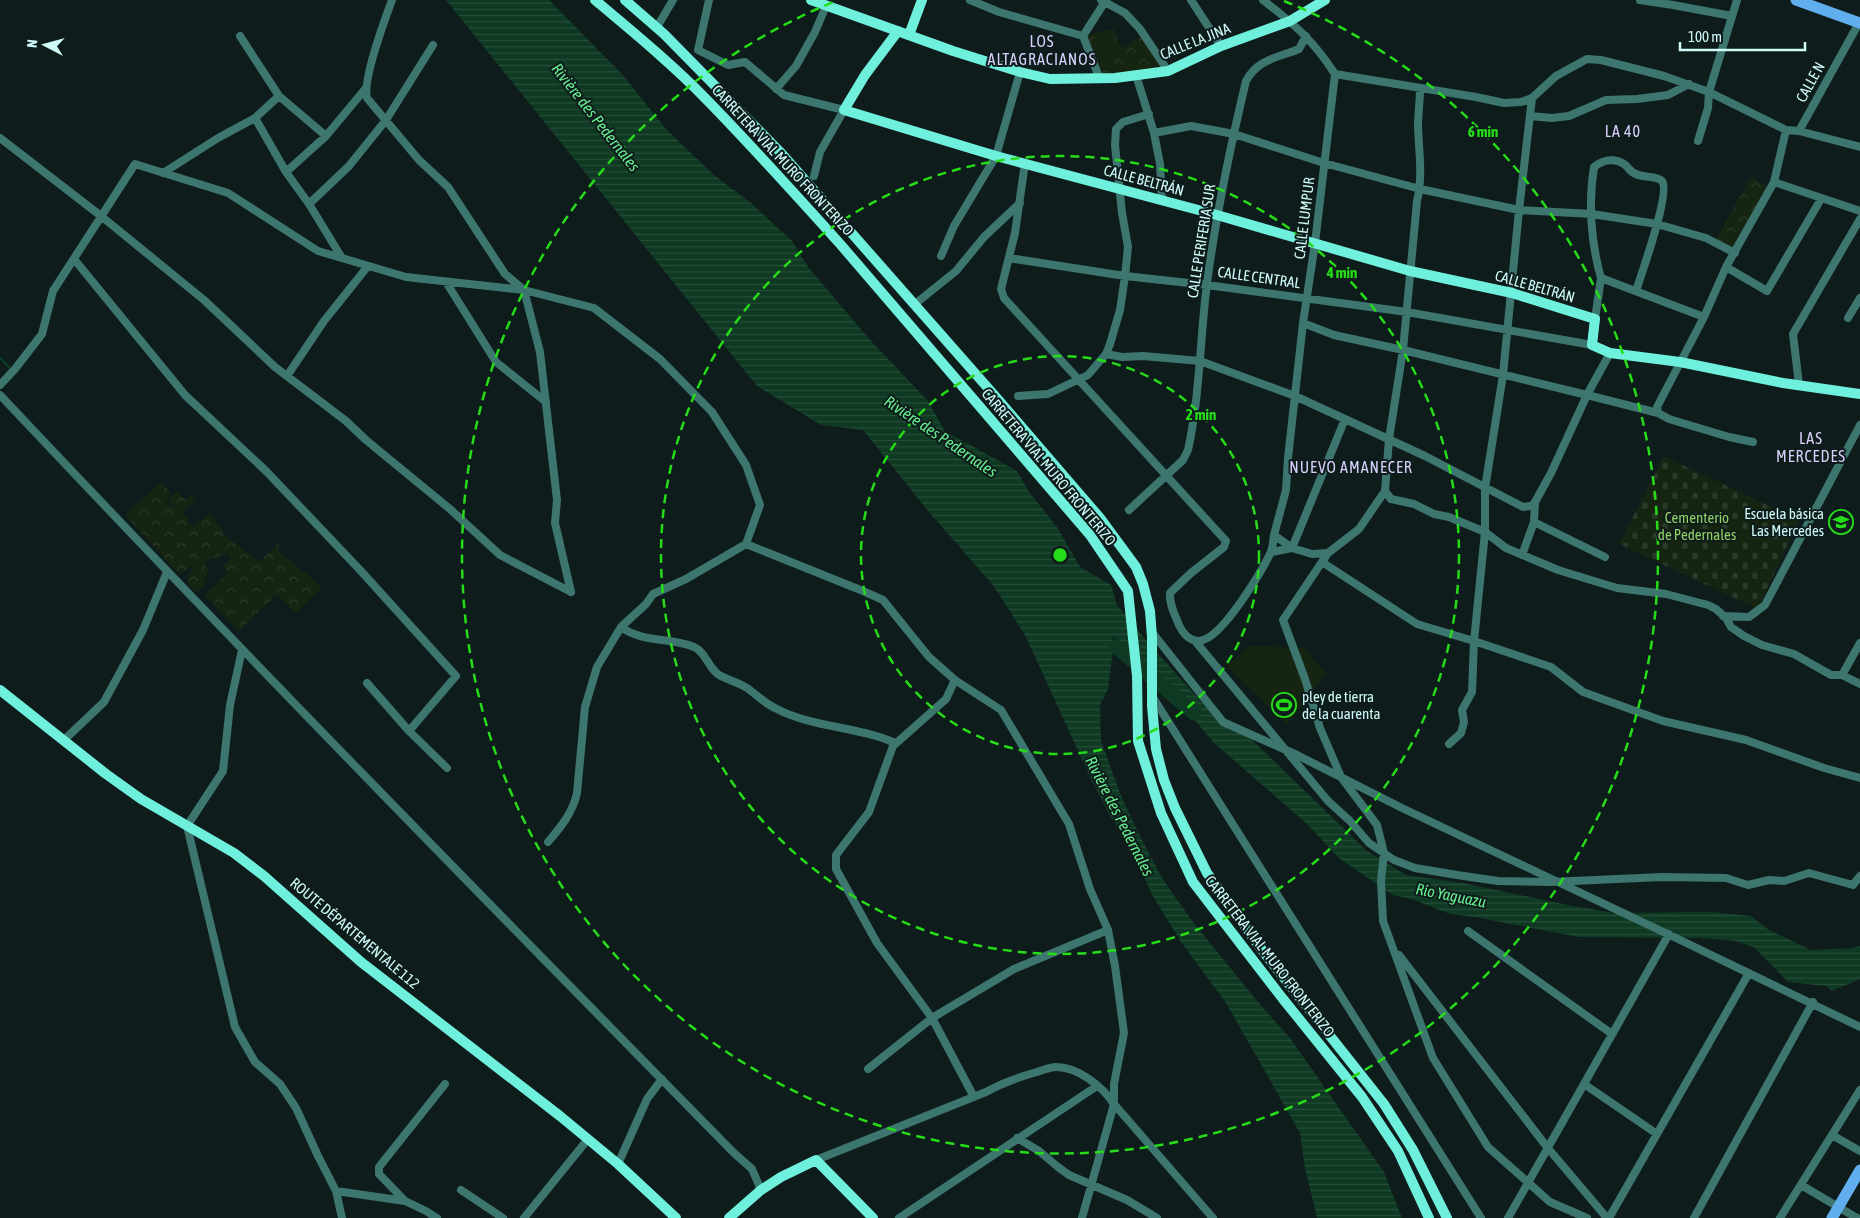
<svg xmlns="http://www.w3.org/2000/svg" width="1860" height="1218" font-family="'Asap Condensed',sans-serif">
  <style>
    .cemetery { fill: url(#cemetery-stones) }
    .park { fill: url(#park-crowns) }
    .garden { fill: #162511 }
    .water { fill: url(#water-rules) }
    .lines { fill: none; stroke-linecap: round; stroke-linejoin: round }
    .stream { stroke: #0f3922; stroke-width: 2.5 }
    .river { stroke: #0f3922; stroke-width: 15 }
    .street { stroke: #3d766f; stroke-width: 8 }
    .secondary { stroke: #6ff0dd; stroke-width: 10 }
    .primary { stroke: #61aeee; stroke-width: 11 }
    .ring { fill: none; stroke: #26dc18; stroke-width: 2.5; stroke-dasharray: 9 6 }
    .labels { text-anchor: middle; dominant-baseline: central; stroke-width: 4; stroke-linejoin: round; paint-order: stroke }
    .street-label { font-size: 15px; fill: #cefaf7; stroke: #0e1c1c }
    .poi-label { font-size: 15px; fill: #cefaf7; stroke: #0e1c1c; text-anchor: end }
    .park-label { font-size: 15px; fill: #91d163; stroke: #0e1c1c }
    .neighbourhood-label { font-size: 16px; letter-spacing: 1px; fill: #d8d0fa; stroke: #0e1c1c }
    .water-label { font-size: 16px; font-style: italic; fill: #67ef8e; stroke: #0e1c1c }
    .centre { fill: #26dc18; stroke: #0e1c1c; stroke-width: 2.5 }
    .ring-label { font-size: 15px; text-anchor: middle; font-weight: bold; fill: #26dc18; stroke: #0e1c1c; stroke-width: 4; stroke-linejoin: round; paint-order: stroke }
  </style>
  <defs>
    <pattern id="cemetery-stones" width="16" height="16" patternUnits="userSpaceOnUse" patternTransform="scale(1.25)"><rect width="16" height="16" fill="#162511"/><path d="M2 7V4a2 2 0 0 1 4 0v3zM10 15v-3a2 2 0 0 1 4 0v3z" fill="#2c3b29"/></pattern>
    <pattern id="park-crowns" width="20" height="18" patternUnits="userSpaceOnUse" patternTransform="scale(1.25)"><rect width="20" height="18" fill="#162511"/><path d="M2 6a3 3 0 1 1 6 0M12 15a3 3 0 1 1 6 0" fill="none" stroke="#2c3b29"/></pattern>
    <pattern id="water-rules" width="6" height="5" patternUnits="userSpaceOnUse" patternTransform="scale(1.25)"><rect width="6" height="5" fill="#0f3922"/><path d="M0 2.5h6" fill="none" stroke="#264d38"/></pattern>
  </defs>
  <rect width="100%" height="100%" fill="#0e1c1c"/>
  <path class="cemetery" d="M1664 456 1799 520 1758 609 1619 544Z"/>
  <path class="park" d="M1114 29 1121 48 1144 35 1166 68 1099 77 1083 36Z
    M1751 177 1767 186 1732 248 1716 239Z
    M161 482 170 492 166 505 175 507 168 500 177 491 185 500 190 495 195 499 182 513 194 527 208 515V509L227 537 259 562 279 543 278 551 322 587 295 613 277 594 239 631 205 595 228 573 223 565 231 558 227 552 216 559 214 557 204 564 210 572 204 580 205 585 196 593 186 580 192 571 191 565 180 575 125 515Z"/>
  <path class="garden" d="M1110 33 1116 51 1102 58 1094 38Z
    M1249 646 1304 648 1326 673 1287 725 1227 666Z"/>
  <path class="water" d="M446 0H549L622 74 666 129 715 176 751 203 792 241 808 267 871 341 927 400 945 431 1017 471 1029 492 1057 527 1080 567 1111 585 1117 605 1150 645 1216 718 1247 735 1366 850 1406 875 1463 883 1568 905 1614 913 1711 912 1751 916 1769 930 1811 950 1853 948 1860 946V979L1832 991 1826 986 1788 982 1755 948 1736 941 1703 938 1578 937 1475 917 1450 914 1411 899 1393 895 1340 859 1306 823 1214 743 1171 692 1112 636 1114 642 1108 689 1100 705 1101 741 1122 798 1139 834 1162 878 1190 918 1257 1001 1290 1038 1384 1172 1402 1218H1317L1305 1168 1300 1133 1226 1003 1181 942 1152 895 1130 845 1110 816 1091 779 1025 635 993 585 929 512 863 430 821 425 757 386Z"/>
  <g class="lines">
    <path class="stream" d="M0 358 11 369"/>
    <path class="river" d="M1117 647 1194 713"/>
    <path class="street" d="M392 0C385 19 362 80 367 98L419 160 448 187 505 274 524 290 540 352 557 500 555 523 571 592
      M709 0 698 50 728 65 745 62 784 95 844 110 820 152 814 176
      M970 0 999 12 1083 36 1099 77
      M1101 0 1125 13 1140 29 1168 71
      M1191 0 1221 46
      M1263 0C1294 24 1313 40 1335 74L1476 97 1504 103 1521 102 1532 98 1556 76 1587 59 1601 60 1664 76 1709 92 1786 130 1799 131 1860 147
      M1640 0 1673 5 1732 16
      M657 27 673 0
      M240 36 279 96 326 136
      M1083 36 1106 0
      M1335 74 1315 243 1303 323 1288 458 1286 490 1274 535 1292 548 1312 554 1328 553 1359 529 1385 491 1389 439 1403 350 1417 201C1423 176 1419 152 1418 127 1418 114 1420 101 1420 88
      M1136 75 1154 133 1160 164 1162 200
      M776 89 796 66 815 32 826 6
      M1530 116 1552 118 1569 116 1606 100 1637 99 1668 95 1689 84
      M255 118 286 172 309 204 342 258
      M1799 131 1860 21
      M1154 133 1191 126 1234 134 1324 163 1420 189 1519 210 1592 214 1657 224 1706 238 1735 253
      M0 138 101 216 204 300 275 367 346 421 366 440 450 509 500 555 571 592
      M1698 141 1708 108 1709 92 1737 0
      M1025 163 1015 233 1001 289 1004 298 1226 541 1224 547 1191 573 1170 593C1169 604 1175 615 1179 625 1183 634 1192 644 1203 640 1224 634 1260 574 1270 554 1273 548 1273 541 1274 535
      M286 172 326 136 366 88
      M163 173 218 138 255 118 279 96
      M1774 182 1860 211
      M309 204 349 166 386 120 433 45
      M941 256 954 226 996 156 1020 72
      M1009 258 1125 276 1207 285 1407 312 1592 345
      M74 259 185 395 266 471 360 570 456 676 409 731
      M1726 267 1767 291 1821 199
      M446 282 496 362 546 402
      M1636 291C1641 275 1671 192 1662 181 1655 174 1639 180 1630 170 1621 158 1606 157 1594 167 1588 203 1591 243 1601 278L1704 317
      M915 304 956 271 984 237 1020 203
      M1848 318 1860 298
      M1595 319 1601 278
      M1303 323 1334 335 1403 350 1587 395 1610 353
      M1106 354 1122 357 1143 356 1200 361 1295 396 1425 456 1523 507 1530 506 1534 504 1551 473 1587 395 1658 413
      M287 376 324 321 368 266
      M0 385 15 369 42 334 53 291 135 164 228 193 318 251 406 277 524 290 594 308 660 359 712 412 746 465 760 505 746 544 686 579 653 594 646 604 621 627 597 667 585 707 577 793C573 812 561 827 548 842
      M1799 385 1793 334 1860 219
      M0 395C241 651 487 902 734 1153L752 1169 761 1190
      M1018 396 1048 394 1088 375 1106 354 1110 344 1120 310 1125 276 1128 247 1122 213 1115 145 1116 129 1123 122 1149 114
      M1753 442 1729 437 1669 419 1658 413 1657 407 1704 317 1726 267 1774 182 1786 130
      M1385 491 1391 499 1414 504 1434 514 1449 517 1485 532 1506 548 1558 570 1617 588 1666 594 1708 605 1716 609 1726 618 1731 627 1744 636 1762 645 1794 654 1831 675H1842L1860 684
      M1129 510 1183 460 1188 450C1200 395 1200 338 1207 283 1216 215 1230 148 1246 81 1258 59 1277 58 1299 49L1306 36
      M1534 522 1605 557
      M746 544 863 591 883 600 929 657 955 680 1001 710 1069 824 1090 889 1108 930 1115 966 1124 1033 1114 1084V1104L1082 1218
      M1272 552 1292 548 1345 419
      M1328 553 1283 620 1305 679 1320 728 1341 777 1377 825 1384 853 1381 881 1383 921 1433 1058 1488 1147 1550 1202 1587 1218
      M1522 555 1534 522 1535 502
      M1322 562 1417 624 1474 641 1551 667 1583 692 1663 721 1746 740 1824 768 1860 778
      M1723 616 1749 617 1765 605 1860 425
      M621 627C643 643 669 637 694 647 706 652 708 668 719 675 728 680 738 682 747 688 756 694 764 703 775 708 812 728 857 726 895 743
      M1151 631 1223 722 1297 755 1402 808 1676 938 1860 1027
      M1195 641 1328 801 1350 821 1369 843 1394 860 1415 868 1457 875 1498 881 1550 882 1662 877 1726 878 1748 885 1769 880 1784 881 1809 873 1853 885 1860 876
      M242 650 230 705 223 771 187 826 235 1027 255 1062 280 1084 296 1108 318 1156 336 1191 342 1218
      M1842 675 1860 643
      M367 683 409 731 447 768
      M1152 696 1481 1218
      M64 740 104 702 143 630 167 572
      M1449 744 1461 733 1464 722 1462 710 1472 692 1474 641 1485 532V488L1503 375 1519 210 1532 98
      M1468 931 1612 1034
      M1399 955 1547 1147 1607 1218
      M868 1069 932 1018 877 943 836 869V855L869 812 893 746 946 699 955 680
      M1584 1084 1657 1134
      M974 1097 932 1018 1014 969 1108 930
      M1832 1135 1860 1151
      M1017 1138 1039 1151 1058 1167 1069 1175 1127 1200 1157 1218
      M816 1160 986 1092C1002 1083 1019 1077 1037 1072 1043 1070 1050 1067 1056 1067 1078 1067 1102 1086 1114 1104L1213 1218
      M618 1164 647 1099 662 1079
      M1801 1185 1857 1218
      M461 1190 503 1218
      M336 1191 405 1201 426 1211 437 1218
      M405 1201 379 1174V1167L445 1084
      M524 1218 588 1139
      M899 1218 1097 1086
      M1508 1218 1669 934
      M1609 1218 1749 973
      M1694 1218 1813 1002
      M1780 1218 1860 1090"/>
    <path class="secondary" d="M595 0C633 32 672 64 706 99 752 146 797 196 841 245L1090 535 1128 591 1137 676 1138 741 1161 813 1193 882 1283 999 1362 1097 1398 1151 1429 1218
      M625 0 664 34 782 154 995 396 1100 518 1136 567 1143 584 1150 611 1152 637V706L1156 749 1164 780 1175 808 1207 873 1262 950 1384 1104 1413 1150 1447 1218
      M811 0 953 51 1020 72 1050 79 1115 78 1168 71 1221 46 1290 21 1325 0
      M898 31 865 75 844 110 996 156 1217 215 1410 271 1512 293 1595 319 1592 345 1610 353 1680 362 1783 383 1860 394
      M909 35 922 0
      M0 690 106 774 141 799 234 853 264 876 361 962 560 1116 618 1164 676 1218
      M729 1218 761 1190 781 1177 816 1160 873 1218"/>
    <path class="primary" d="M1796 0 1860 23
      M1832 1218 1860 1170"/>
  </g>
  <g class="ring">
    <circle cx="1060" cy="555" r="199"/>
    <circle cx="1060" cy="555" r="399"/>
    <path d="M1284 1A598 598 0 1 1 836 1"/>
  </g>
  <defs>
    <symbol id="school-ring" viewBox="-11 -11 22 22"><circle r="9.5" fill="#0e1c1c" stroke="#26dc18" stroke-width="1.5"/><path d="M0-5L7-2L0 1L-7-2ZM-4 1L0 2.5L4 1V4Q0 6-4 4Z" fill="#26dc18"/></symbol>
    <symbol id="stadium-ring" viewBox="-11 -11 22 22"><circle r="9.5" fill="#0e1c1c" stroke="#26dc18" stroke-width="1.5"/><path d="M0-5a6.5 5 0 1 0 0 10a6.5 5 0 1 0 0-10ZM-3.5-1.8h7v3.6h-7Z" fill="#26dc18"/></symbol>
  </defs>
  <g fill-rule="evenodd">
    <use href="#school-ring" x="1827" y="508" width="28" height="28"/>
    <use href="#stadium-ring" x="1270" y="691" width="28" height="28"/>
  </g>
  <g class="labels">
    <g class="street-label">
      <text transform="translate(1195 41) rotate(-22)">CALLE LA JINA</text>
      <text transform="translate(1810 82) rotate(-61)">CALLE N</text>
      <text transform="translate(783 160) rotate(47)">CARRETERA VIAL MURO FRONTERIZO</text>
      <text transform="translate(1144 180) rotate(15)">CALLE BELTRÁN</text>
      <text transform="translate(1304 218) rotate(-83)">CALLE LUMPUR</text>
      <text transform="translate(1201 241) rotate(-81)">CALLE PERIFERIA SUR</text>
      <text transform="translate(1259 277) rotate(8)">CALLE CENTRAL</text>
      <text transform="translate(1535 286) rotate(16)">CALLE BELTRÁN</text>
      <text transform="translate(1049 467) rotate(50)">CARRETERA VIAL MURO FRONTERIZO</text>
      <text transform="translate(355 933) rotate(40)">ROUTE DÉPARTEMENTALE 112</text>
      <text transform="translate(1270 956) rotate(52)">CARRETERA VIAL MURO FRONTERIZO</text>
    </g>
    <g class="poi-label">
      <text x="1824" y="513">Escuela básica<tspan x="1824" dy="17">Las Mercedes</tspan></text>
      <text x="1302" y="696" text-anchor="start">pley de tierra<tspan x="1302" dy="17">de la cuarenta</tspan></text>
    </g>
    <g class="park-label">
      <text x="1697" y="517">Cementerio<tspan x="1697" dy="17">de Pedernales</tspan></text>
    </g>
    <g class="neighbourhood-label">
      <text x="1042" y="41">LOS<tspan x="1042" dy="18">ALTAGRACIANOS</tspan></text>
      <text x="1623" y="131">LA 40</text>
      <text x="1811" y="438">LAS<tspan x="1811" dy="18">MERCEDES</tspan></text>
      <text x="1351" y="467">NUEVO AMANECER</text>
    </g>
    <g class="water-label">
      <text transform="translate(596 117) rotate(52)">Rivière des Pedernales</text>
      <text transform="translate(941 436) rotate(34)">Rivière des Pedernales</text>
      <text transform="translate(1120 816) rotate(63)">Rivière des Pedernales</text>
      <text transform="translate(1451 895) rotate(11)">Río Yaguazu</text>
    </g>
  </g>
  <circle cx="1060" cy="555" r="8" class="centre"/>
  <g class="ring-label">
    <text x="1483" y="137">6 min</text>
    <text x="1342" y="278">4 min</text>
    <text x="1201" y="420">2 min</text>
  </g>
  <g transform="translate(45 45) rotate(276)" stroke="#0e1c1c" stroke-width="4" paint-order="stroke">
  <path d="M0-4L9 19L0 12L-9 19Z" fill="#cefaf7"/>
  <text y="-8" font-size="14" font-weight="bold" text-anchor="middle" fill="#cefaf7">N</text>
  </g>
  <path d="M1680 42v8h125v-8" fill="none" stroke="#cefaf7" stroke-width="2.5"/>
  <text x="1688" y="42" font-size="15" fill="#cefaf7" stroke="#0e1c1c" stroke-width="4" paint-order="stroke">100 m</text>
</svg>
